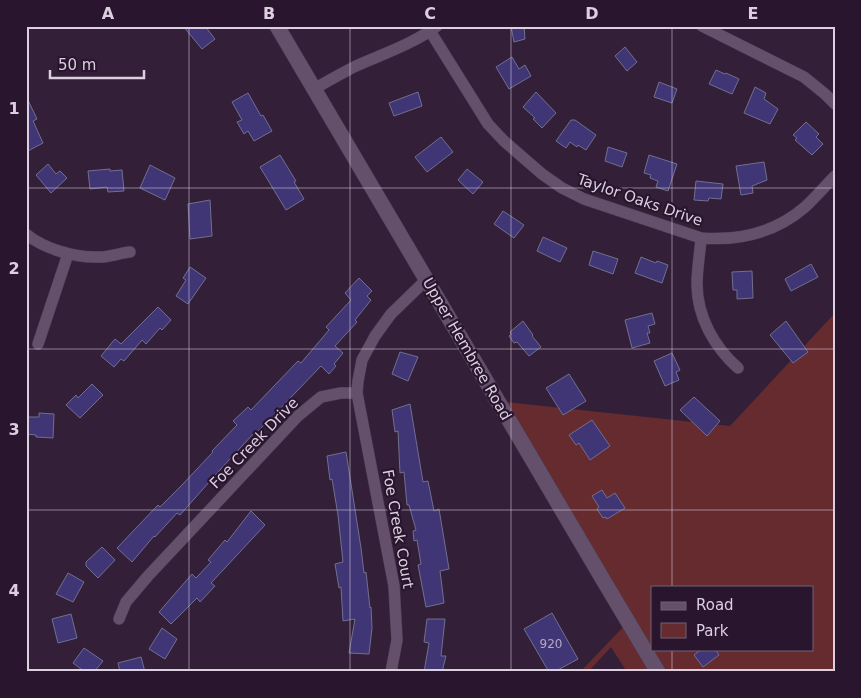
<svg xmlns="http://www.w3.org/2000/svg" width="861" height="698" font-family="'DejaVu Sans',sans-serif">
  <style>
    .green { fill: #662b2f; fill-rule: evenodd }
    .building { fill: #403575; stroke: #716f8f }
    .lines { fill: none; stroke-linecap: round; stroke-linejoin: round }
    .minor-casing { stroke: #4c3d51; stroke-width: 12 }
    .tertiary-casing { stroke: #4c3d51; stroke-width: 16 }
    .minor { stroke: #65506b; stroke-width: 11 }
    .tertiary { stroke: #65506b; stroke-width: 15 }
    .grid { fill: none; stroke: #dcd0e0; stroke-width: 1; stroke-opacity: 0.55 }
    .labels { text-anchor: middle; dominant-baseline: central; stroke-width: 4.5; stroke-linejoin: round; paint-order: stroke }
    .number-label { font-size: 12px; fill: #b5a9c5 }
    .street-label { font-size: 15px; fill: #dcd0e0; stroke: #29162e }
    .neatline { fill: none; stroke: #dcd0e0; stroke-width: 2 }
    .grid-label { font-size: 16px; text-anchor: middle; font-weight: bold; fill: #dcd0e0 }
  </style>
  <rect width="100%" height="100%" fill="#332038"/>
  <path class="green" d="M835 313V672H627L611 647 588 672H580L632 618 487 400 730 426ZM652 587H812V649H652Z"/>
  <path class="building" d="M183 26H205L215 39 202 49Z
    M511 26H524L525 39 514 42Z
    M625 47 637 62 627 71 615 56Z
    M512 57 519 69 525 65 531 76 509 89 496 67Z
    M716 70 725 74 726 73 739 79 732 94 709 84Z
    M659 82 677 89 672 103 654 97Z
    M755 87 766 93 764 99 778 109 770 124 744 113Z
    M418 92 422 106 394 116 389 103Z
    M536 92 556 113 542 128 533 119 535 118 523 107Z
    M248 93 261 116 263 115 272 131 254 141 248 131 244 134 237 122 242 120 232 102Z
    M26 96 37 119 33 121 43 143 26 152Z
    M571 120H575L596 135 586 150 578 145 577 147 570 142 566 148 556 141Z
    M806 122 819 134 816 137 823 144 812 155 795 140 797 138 793 135Z
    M441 137 453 152 427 172 415 157Z
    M608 147 627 153 622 167 605 161Z
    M280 155 296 181 294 182 304 199 286 210 260 167Z
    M649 155 677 164 668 191 656 187 658 181 650 178 651 175 644 173Z
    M764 162 767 180 752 186 753 193 741 195 736 166Z
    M48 164 56 174 60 171 67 178 51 193 36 175Z
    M150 165 175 178 165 200 140 188Z
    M110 169V171L122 170 124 191 108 192 107 187 90 189 88 171Z
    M467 169 483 182 473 194 458 180Z
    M696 181 723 184 721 199 709 198 708 201 694 200Z
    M210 200 212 236 190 239 188 204Z
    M503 211 524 225 514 238 494 224Z
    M543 237 567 248 560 262 537 251Z
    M593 251 618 259 613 274 589 265Z
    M641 257 656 263 657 261 668 265 662 283 635 273Z
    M811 264 818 277 791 291 785 279Z
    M190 267 206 278 188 304 176 296 186 280 183 278Z
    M752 271 753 298 737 299V290H733L732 272Z
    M359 278 372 291 367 296 371 300 355 320 357 322 335 346 343 353 334 364 336 366 329 374 321 366 273 416 256 433 255 432 218 472 180 515 177 513 155 537 154 536 132 562 117 548 158 505 160 507 182 485 213 452 212 451 237 425 233 421 248 407 251 410 298 361 301 363 329 330 326 327 351 300 345 293Z
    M158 307 171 320 162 330 160 328 146 344 142 340 124 361 121 359 114 367 101 356 115 339 121 344Z
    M652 313 655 324 648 326 650 333H647L650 343 632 348 625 320Z
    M523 321 533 335 532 336 541 347 529 356 517 342 514 343 509 336 511 334 510 332Z
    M786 321 808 352 793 363 770 335Z
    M400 352 418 357 408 381 392 374Z
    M672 353 680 370 676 372 679 380 665 386 654 361Z
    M569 374 586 401 563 415 546 388Z
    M92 384 103 395 80 418 66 405 76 395 78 398Z
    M694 397 720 421 707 436 680 410Z
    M410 404 423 482 428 481 434 511 439 509 449 569 440 571 444 603 426 607 418 565 421 564 417 540 414 541 413 531 416 530 409 505H407L404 472 400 473 398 431 395 432 392 410Z
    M39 413 54 414 53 438 36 437V435L26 434V417H39Z
    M592 420 610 446 590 460 579 443 576 445 569 435Z
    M346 452 361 548 364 573 366 572 370 608 371 607 372 628 369 654 349 653 355 619 343 621 341 587 339 588 335 564 343 562 338 515 332 479 330 480 327 456Z
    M602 490 607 498 615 493 625 508 607 519 606 517 603 518 597 509 599 507 592 496Z
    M251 511 265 525 211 583 215 586 200 602 197 598 171 624 159 612 192 574 196 578 211 562 208 560 225 540 227 542Z
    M102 547 115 560 98 578 86 566V562Z
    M68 573 84 582 73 602 56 594Z
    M552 613 578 659 554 672H549L524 629Z
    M71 614 77 638 58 643 52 619Z
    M427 619H445L441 656H446L442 672H424L429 643 424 642Z
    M162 628 177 639 165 659 149 649Z
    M84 648 103 661 94 672H85L73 663Z
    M702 649H715L719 655 703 667 694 655Z
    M141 657 145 672H120L118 663Z"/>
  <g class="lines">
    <defs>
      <path id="minor" d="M702 26 804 77 825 94 835 104
        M430 31 488 124 504 141 542 174 562 188 584 199 701 238C740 241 775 233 805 207 816 197 825 186 835 176
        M314 89C328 81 342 73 356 66 383 54 413 44 437 26
        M26 234C44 249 76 258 99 257 110 257 120 253 130 252
        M701 238C700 253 697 269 697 284 697 316 714 347 738 368
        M38 344 68 254
        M119 619 126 602 148 576 298 416 321 397 341 393H357
        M391 672 397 640 394 586 357 393 358 381 362 360 375 336 391 314 426 280"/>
      <path id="tertiary" d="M277 26 605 583 658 672"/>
    </defs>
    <use href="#minor" class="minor-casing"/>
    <use href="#tertiary" class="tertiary-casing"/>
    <use href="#minor" class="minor"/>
    <use href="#tertiary" class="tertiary"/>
  </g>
  <path class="grid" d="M189 26V672M350 26V672M511 26V672M672 26V587M26 188H835M26 349H835M26 510H835M672 649V672"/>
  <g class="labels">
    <g class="number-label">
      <text x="551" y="644">920</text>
    </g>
    <g class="street-label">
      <text transform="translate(640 200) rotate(19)">Taylor Oaks Drive</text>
      <text transform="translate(467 349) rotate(60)">Upper Hembree Road</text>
      <text transform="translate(254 443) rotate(-46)">Foe Creek Drive</text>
      <text transform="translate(398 529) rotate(80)">Foe Creek Court</text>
    </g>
  </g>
  <rect width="861" height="698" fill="none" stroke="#29162e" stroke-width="55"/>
  <rect x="651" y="586" width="162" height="65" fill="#29162e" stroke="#716075"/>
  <rect x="661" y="602" width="25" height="8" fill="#65506b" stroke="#716075"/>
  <text x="696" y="610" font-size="15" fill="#dcd0e0">Road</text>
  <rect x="661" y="623" width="25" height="15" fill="#662b2f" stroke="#716075"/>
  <text x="696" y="636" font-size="15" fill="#dcd0e0">Park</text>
  <path d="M50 70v8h94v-8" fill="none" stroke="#dcd0e0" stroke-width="2.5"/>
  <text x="58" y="70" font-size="15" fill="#dcd0e0" stroke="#29162e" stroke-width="4" paint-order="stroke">50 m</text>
  <rect x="28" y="28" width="806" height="642" class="neatline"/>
  <g class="grid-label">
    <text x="108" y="19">A</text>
    <text x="269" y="19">B</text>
    <text x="430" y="19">C</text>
    <text x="592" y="19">D</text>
    <text x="753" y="19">E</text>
    <text x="14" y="114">1</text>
    <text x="14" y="274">2</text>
    <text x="14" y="435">3</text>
    <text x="14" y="596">4</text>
  </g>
</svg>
